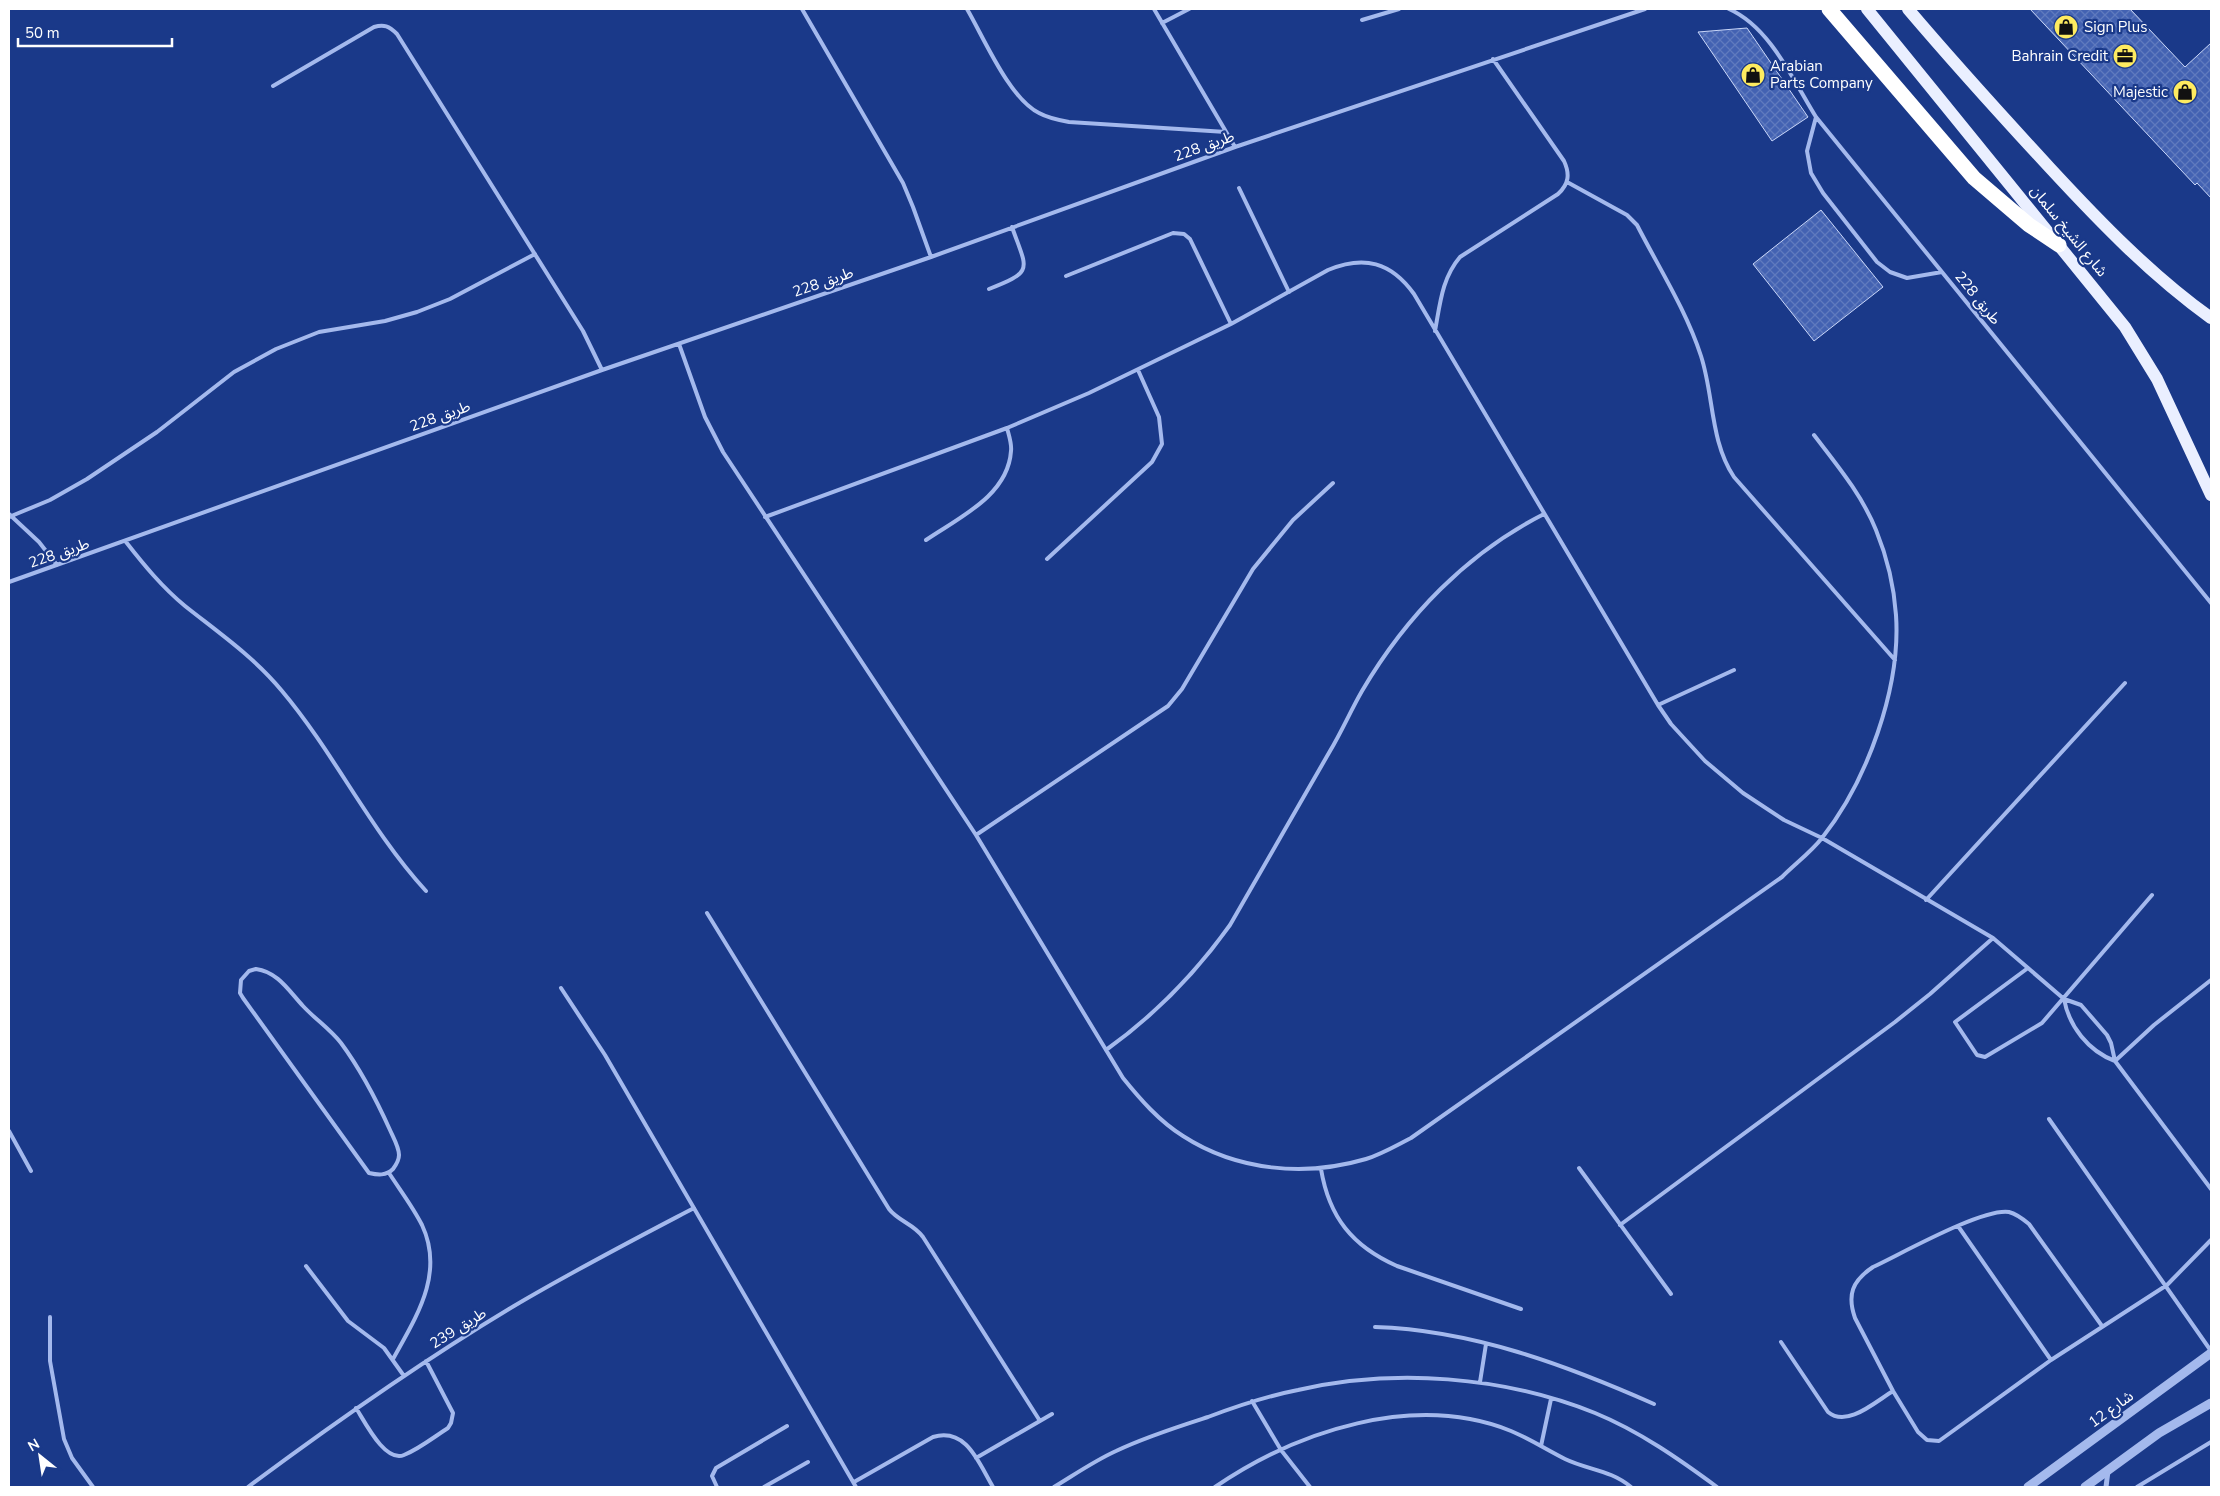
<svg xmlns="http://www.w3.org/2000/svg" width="2220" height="1496" font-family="'Nunito Sans','Noto Sans Arabic',sans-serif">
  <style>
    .building { fill: url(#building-cross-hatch); stroke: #cad7f9 }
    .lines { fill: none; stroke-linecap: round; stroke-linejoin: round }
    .service { stroke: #a4b9ed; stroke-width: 4 }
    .minor { stroke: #a4b9ed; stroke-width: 5 }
    .tertiary { stroke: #a4b9ed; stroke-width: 9 }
    .primary { stroke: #eaefff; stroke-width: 12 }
    .motorway { stroke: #fff; stroke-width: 15 }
    .labels { text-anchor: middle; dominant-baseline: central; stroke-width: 4.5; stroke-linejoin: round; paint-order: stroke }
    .poi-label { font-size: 15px; fill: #fff; stroke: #1a3989; text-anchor: start }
    .street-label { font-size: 15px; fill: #fff; stroke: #1a3989 }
  </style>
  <defs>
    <pattern id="building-cross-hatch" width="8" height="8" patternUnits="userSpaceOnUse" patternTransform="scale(1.25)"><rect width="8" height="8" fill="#4362b2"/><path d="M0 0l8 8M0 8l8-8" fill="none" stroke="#5f7abe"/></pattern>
  </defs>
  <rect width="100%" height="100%" fill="#1a3989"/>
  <path class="building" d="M2030 9H2130L2185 67 2211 43V198L2197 183 2195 185Z
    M1747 28 1808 117 1772 141 1698 32Z
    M1821 210 1883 287 1814 341 1753 264Z"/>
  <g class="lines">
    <path class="service" d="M802 9 903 183 913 207 931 257
      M967 9C984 38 1009 98 1039 113 1048 118 1058 120 1069 122L1226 132
      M1154 9 1235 147
      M1729 9C1770 27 1793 80 1816 117L2211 603
      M1362 20 1399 9
      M1162 23 1189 9
      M273 86 374 27C384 24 389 26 397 34L583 331 602 370
      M1816 117 1807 151 1811 173 1823 193 1877 262 1890 272 1907 278 1942 272
      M1567 182 1627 215 1637 225C1659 268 1686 310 1701 356 1714 396 1710 441 1734 477L1895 660
      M1239 188 1289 292
      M1066 276 1173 233 1184 234 1190 239 1231 324
      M989 289C1035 271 1027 270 1012 227
      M1435 331C1440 304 1442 278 1460 257L1558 194C1569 184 1570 174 1564 161L1493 59
      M679 344 705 417 723 452 976 835 1123 1078C1140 1099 1159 1121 1183 1136 1237 1171 1305 1177 1366 1159 1382 1154 1397 1145 1411 1138L1782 877C1795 864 1811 852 1822 838 1867 781 1901 688 1896 615 1894 586 1887 557 1876 530 1862 495 1837 465 1814 435
      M9 514 39 542 57 565
      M9 517 50 500 87 479 157 432 234 372 276 349 319 332 385 321 417 312 450 299 535 254
      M765 517 1007 428 1089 393 1231 324 1328 270C1364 255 1391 262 1414 294L1658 705 1671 724 1705 761 1743 793 1784 820 1822 838 1993 938 2064 999 2081 1005 2107 1035 2111 1043 2115 1061 2211 1189
      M926 540C958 518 1008 496 1011 451 1012 444 1009 436 1007 428
      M126 542C144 565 162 587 185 606 219 633 254 657 282 691 335 754 370 830 426 891
      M1047 559 1152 462 1162 444 1159 417 1138 370
      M9 582 602 370 931 257 1235 147 1645 9
      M1658 705 1734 670
      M976 835 1168 706 1182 689 1253 569 1293 520 1333 483
      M1926 900 2125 683
      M707 913 889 1209C898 1221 914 1224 923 1237L1040 1421
      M2028 968 1955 1022 1977 1055 1985 1057 2042 1023 2152 895
      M256 969C278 972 289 991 303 1006 315 1019 330 1029 341 1043 361 1070 376 1099 390 1130 393 1137 399 1147 399 1155 399 1160 396 1165 393 1169 386 1176 378 1175 369 1173L243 998 240 993 241 980 249 971Z
      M561 988 605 1055 856 1487
      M2064 999C2069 1026 2088 1051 2115 1061
      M1106 1050C1155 1015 1195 974 1230 925 1263 867 1297 809 1330 751 1342 731 1351 710 1362 691 1406 616 1467 553 1544 514
      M2115 1061 2154 1025 2211 980
      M2049 1119 2211 1351
      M9 1131 31 1171
      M1579 1168 1671 1294
      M1321 1169C1329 1217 1352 1246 1397 1266L1521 1309
      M389 1173C400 1190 413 1207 422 1225 445 1274 416 1317 393 1359
      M1620 1225 1895 1022 1930 994 1993 938
      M1958 1226 2051 1360
      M306 1266 348 1321 384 1348 404 1376
      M50 1317V1361L64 1439 72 1458 93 1487
      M2102 1326 2029 1224C2023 1219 2017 1214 2009 1212 1982 1208 1901 1254 1873 1267 1852 1281 1847 1295 1855 1318L1893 1391 1918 1432 1927 1440 1939 1441 2051 1360 2167 1285 2211 1240
      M1375 1327C1472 1330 1566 1365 1654 1404
      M1781 1342 1828 1412C1847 1428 1875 1402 1893 1391
      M1480 1382 1486 1344
      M1252 1401 1281 1450 1310 1487
      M356 1408C365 1422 385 1463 404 1455 419 1449 434 1437 448 1428L451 1423 453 1413 426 1361
      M1541 1446 1551 1399
      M976 1458 1052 1414
      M854 1482 933 1437C967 1427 979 1464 993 1487
      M248 1487C334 1423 422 1361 514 1306 573 1271 633 1240 694 1208
      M717 1487 712 1476 716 1468 787 1426
      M764 1487 808 1462
      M1054 1487C1074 1475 1094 1461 1116 1451 1145 1437 1177 1427 1208 1417 1237 1406 1267 1396 1298 1390 1394 1368 1503 1376 1595 1413 1639 1431 1679 1459 1717 1487
      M1215 1487C1297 1431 1414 1392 1511 1431 1530 1439 1547 1450 1565 1459 1588 1470 1611 1470 1631 1487
      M2137 1487 2211 1442"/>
    <path class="minor" d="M2106 1487 2108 1471"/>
    <path class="tertiary" d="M2028 1487 2211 1353
      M2085 1487 2159 1433 2211 1403"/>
    <path class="primary" d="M1867 9 2125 327 2157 379 2211 495
      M1908 9C1954 63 2002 116 2050 168 2100 222 2151 275 2211 318"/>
    <path class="motorway" d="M1829 9 1974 178 2029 225 2059 245"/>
  </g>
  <defs>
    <symbol id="shop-disc" viewBox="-11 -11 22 22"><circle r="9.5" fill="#feeb60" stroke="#1a3989"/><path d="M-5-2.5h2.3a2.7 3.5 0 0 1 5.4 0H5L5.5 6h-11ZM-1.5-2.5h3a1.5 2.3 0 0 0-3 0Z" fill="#111"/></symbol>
    <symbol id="office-disc" viewBox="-11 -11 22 22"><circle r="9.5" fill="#feeb60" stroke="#1a3989"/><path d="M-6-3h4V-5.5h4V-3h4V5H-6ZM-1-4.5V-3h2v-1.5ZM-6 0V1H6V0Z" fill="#111"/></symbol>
  </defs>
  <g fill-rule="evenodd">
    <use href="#shop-disc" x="2052" y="13" width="28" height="28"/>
    <use href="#office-disc" x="2111" y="42" width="28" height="28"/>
    <use href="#shop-disc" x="1739" y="61" width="28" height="28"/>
    <use href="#shop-disc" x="2171" y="78" width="28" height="28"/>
  </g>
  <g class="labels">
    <g class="poi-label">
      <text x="2084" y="27">Sign Plus</text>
      <text x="2108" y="56" text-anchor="end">Bahrain Credit</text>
      <text x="1770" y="66">Arabian<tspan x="1770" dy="17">Parts Company</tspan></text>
      <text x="2168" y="92" text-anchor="end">Majestic</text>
    </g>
    <g class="street-label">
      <text transform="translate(1204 146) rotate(-20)">طريق 228</text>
      <text transform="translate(2069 231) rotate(51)">شارع الشيخ سلمان</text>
      <text transform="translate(823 282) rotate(-19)">طريق 228</text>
      <text transform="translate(1978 298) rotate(51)">طريق 228</text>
      <text transform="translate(440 416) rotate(-20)">طريق 228</text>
      <text transform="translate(59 553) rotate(-19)">طريق 228</text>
      <text transform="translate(458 1328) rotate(-32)">طريق 239</text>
      <text transform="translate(2111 1409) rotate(-36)">شارع 12</text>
    </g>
  </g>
  <rect width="2220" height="1496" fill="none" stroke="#ffffff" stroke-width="20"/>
  <g transform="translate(40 1456) rotate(330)" stroke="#1a3989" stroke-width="4" paint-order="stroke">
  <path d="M0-4L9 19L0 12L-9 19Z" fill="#ffffff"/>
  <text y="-8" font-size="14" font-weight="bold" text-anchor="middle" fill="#ffffff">N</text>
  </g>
  <path d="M18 38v8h154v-8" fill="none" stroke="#ffffff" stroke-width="2.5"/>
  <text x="25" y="38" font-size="15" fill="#ffffff" stroke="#1a3989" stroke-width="4" paint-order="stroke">50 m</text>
</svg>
